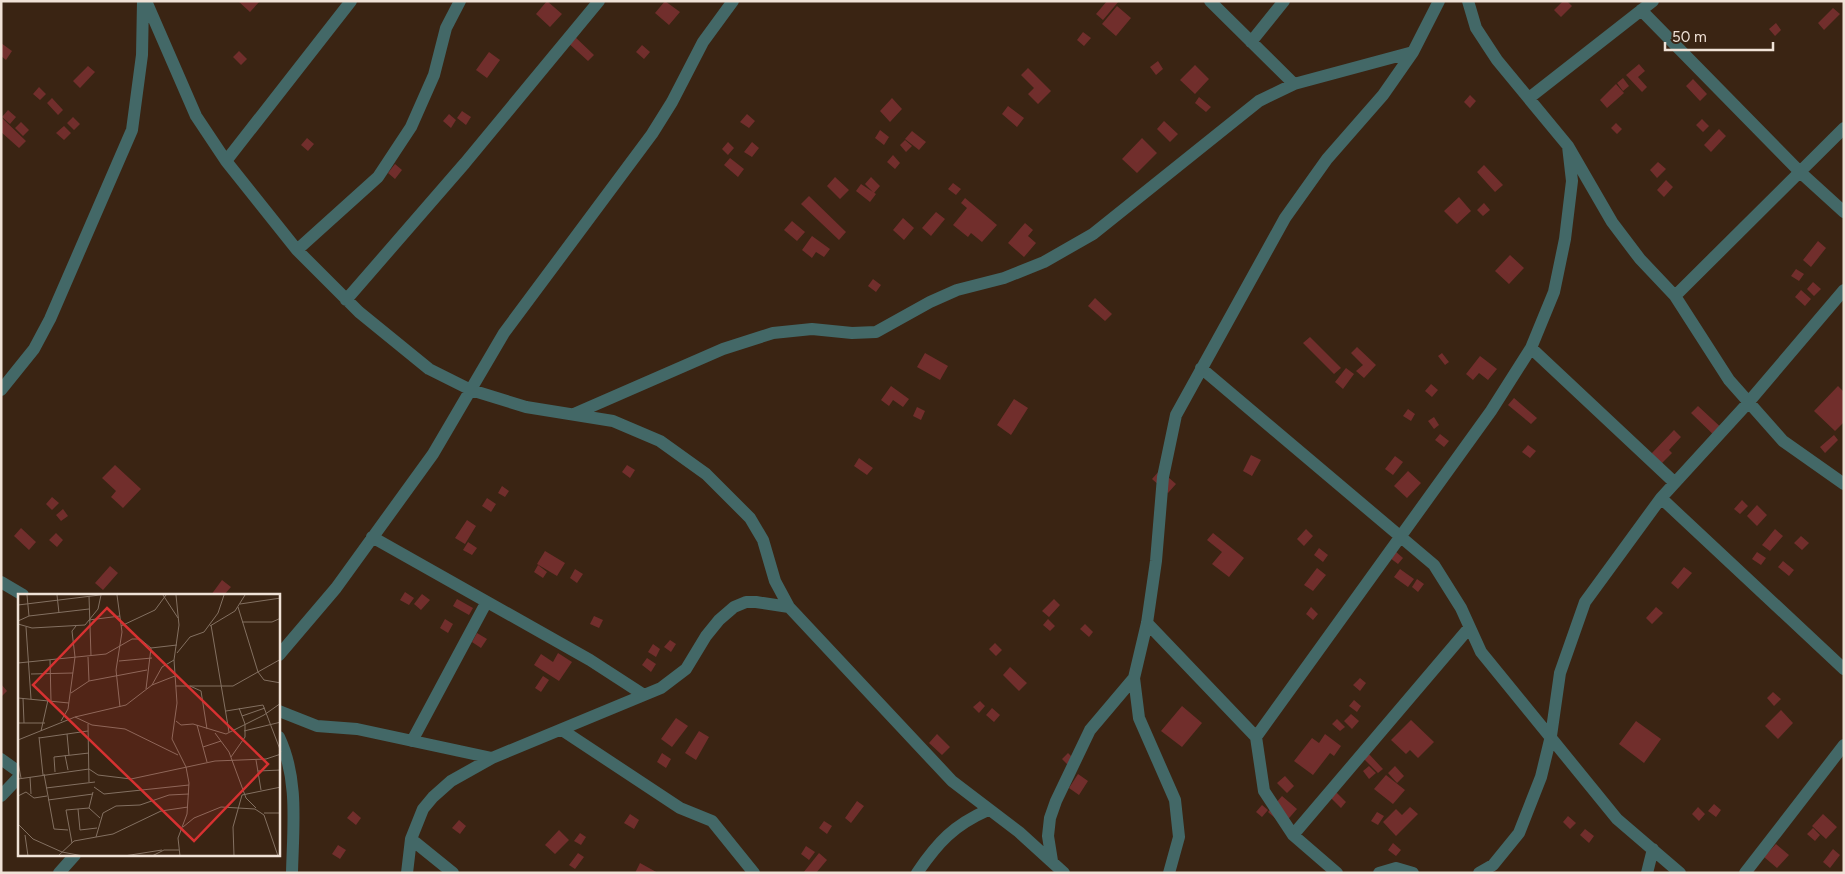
<svg xmlns="http://www.w3.org/2000/svg" width="1845" height="874" font-family="Figtree,sans-serif">
  <style>
    .building { fill: #712e2c }
    .lines { fill: none; stroke-linecap: round; stroke-linejoin: round }
    .street { stroke: #436867; stroke-width: 12 }
    .inset-road { fill: none; stroke: #837061; stroke-width: 1 }
    .view { fill: #d73131; fill-opacity: 0.15; stroke: #d73131; stroke-width: 2.5 }
    .inset-edge { fill: none; stroke: #f0e2d7; stroke-width: 2.5 }
  </style>
  <rect width="100%" height="100%" fill="#3a2413"/>
  <path class="building" d="M238 1H260L250 12Z
    M547 1 562 14 550 27 536 14Z
    M665 1 680 12 669 25 655 13Z
    M1107 1H1119L1103 20 1096 14Z
    M1563 1H1567L1572 6 1561 17 1554 10Z
    M1117 6 1131 18 1116 36 1102 24Z
    M1833 8 1840 14 1824 30 1818 23Z
    M1776 23 1781 30 1775 36 1769 29Z
    M1083 32 1091 38 1084 46 1077 40Z
    M572 34 594 55 588 61 566 41Z
    M1 43 12 51 6 60 1 56Z
    M642 45 650 52 644 59 636 52Z
    M239 51 247 59 241 65 233 57Z
    M489 52 500 60 487 78 476 70Z
    M1158 61 1163 69 1156 75 1150 67Z
    M1639 64 1645 71 1638 77 1647 87 1642 92 1626 75Z
    M1195 65 1209 79 1195 94 1180 80Z
    M88 66 95 72 80 88 73 81Z
    M1028 68 1051 91 1038 104 1028 94 1034 88 1021 75Z
    M1623 78 1629 86 1623 91 1617 83Z
    M1693 79 1707 94 1700 101 1686 86Z
    M1616 84 1624 93 1607 108 1600 100Z
    M39 87 46 94 40 100 33 94Z
    M1470 95 1476 101 1470 108 1464 102Z
    M1199 97 1211 107 1206 112 1195 103Z
    M52 98 63 110 58 115 47 103Z
    M892 98 902 109 890 122 880 111Z
    M1008 106 1024 118 1017 127 1002 114Z
    M8 110 16 117 10 124 2 117Z
    M462 111 471 117 466 125 457 118Z
    M449 114 456 120 451 128 443 121Z
    M747 114 755 121 749 128 740 122Z
    M1 117 26 141 19 148 1 132Z
    M73 117 80 124 74 130 67 123Z
    M1702 119 1709 126 1703 132 1696 125Z
    M1164 121 1178 134 1170 142 1157 129Z
    M21 122 29 130 23 136 15 128Z
    M1616 123 1622 129 1617 134 1611 128Z
    M64 126 71 133 64 140 56 133Z
    M1719 129 1726 136 1711 152 1704 145Z
    M880 130 889 137 884 145 875 138Z
    M912 131 926 142 919 150 905 139Z
    M307 138 314 144 308 151 301 145Z
    M1142 138 1157 153 1137 173 1122 159Z
    M905 140 912 146 906 152 900 145Z
    M728 142 734 148 728 155 722 149Z
    M752 142 759 148 752 157 744 152Z
    M893 155 900 163 895 169 887 162Z
    M730 158 744 169 738 177 724 165Z
    M1658 162 1666 169 1657 178 1650 170Z
    M395 164 402 170 395 179 388 173Z
    M1484 165 1503 185 1495 192 1477 172Z
    M835 177 849 190 840 199 827 186Z
    M871 177 880 186 874 193 865 184Z
    M1666 180 1673 187 1664 197 1657 190Z
    M953 183 961 189 956 195 948 189Z
    M861 184 876 194 870 202 856 191Z
    M809 196 846 232 839 240 801 204Z
    M1459 197 1471 211 1457 224 1444 211Z
    M965 198 997 225 982 242 971 233 968 237 953 225 967 208 961 203Z
    M1484 203 1490 210 1483 216 1477 210Z
    M936 212 945 219 931 236 922 228Z
    M903 218 914 228 904 240 893 230Z
    M792 221 805 232 797 241 784 230Z
    M1025 223 1033 230 1028 236 1036 243 1024 257 1008 243Z
    M812 236 830 249 824 257 816 252 812 258 802 250Z
    M1818 241 1826 248 1811 267 1803 260Z
    M1510 255 1524 268 1509 284 1495 271Z
    M1796 269 1804 274 1799 281 1791 276Z
    M873 279 881 285 876 292 868 286Z
    M1813 282 1821 289 1814 296 1807 289Z
    M1801 290 1811 299 1805 306 1795 297Z
    M1095 298 1112 314 1105 321 1088 306Z
    M1310 337 1341 368 1334 374 1303 343Z
    M1357 347 1376 365 1364 378 1356 371 1363 365 1351 353Z
    M925 353 948 366 940 380 917 367Z
    M1442 353 1449 362 1445 365 1438 356Z
    M1480 356 1497 369 1488 380 1479 373 1473 380 1466 374Z
    M1346 368 1354 374 1343 389 1335 382Z
    M1431 384 1438 390 1432 397 1425 391Z
    M891 386 909 399 903 407 893 400 889 406 881 400Z
    M1838 386 1844 392V422L1835 431 1814 411Z
    M1514 398 1537 418 1531 424 1508 405Z
    M1014 399 1028 408 1011 435 997 425Z
    M1698 406 1726 432 1719 440 1691 413Z
    M917 407 925 411 921 420 913 416Z
    M1408 409 1415 414 1411 421 1403 416Z
    M1434 417 1439 425 1434 429 1428 421Z
    M1674 430 1681 437 1669 450 1672 453 1661 464 1651 454Z
    M1440 434 1449 441 1444 447 1435 440Z
    M1834 435 1838 440 1825 453 1820 447Z
    M1528 445 1536 451 1530 458 1522 452Z
    M1251 455 1261 460 1252 476 1243 471Z
    M1395 456 1403 462 1393 475 1385 469Z
    M859 458 873 468 867 475 854 466Z
    M115 465 141 489 123 508 111 497 116 491 102 478Z
    M627 465 635 470 630 478 622 472Z
    M1160 470 1176 484 1168 493 1152 479Z
    M1408 471 1421 483 1407 498 1394 486Z
    M502 486 509 491 505 497 498 493Z
    M52 497 59 503 52 510 46 504Z
    M487 498 496 504 491 512 482 506Z
    M1742 500 1748 506 1740 514 1734 509Z
    M1757 505 1767 515 1757 526 1747 516Z
    M63 509 68 516 61 521 56 515Z
    M467 520 476 526 465 544 455 538Z
    M21 528 36 542 29 550 14 536Z
    M1306 529 1313 536 1304 546 1297 539Z
    M1775 529 1783 536 1770 551 1762 545Z
    M56 533 63 540 57 547 49 540Z
    M1213 533 1244 558 1229 577 1212 564 1222 552 1207 540Z
    M1801 536 1809 543 1802 550 1794 543Z
    M468 542 477 548 472 555 463 550Z
    M1319 548 1328 555 1323 562 1314 555Z
    M545 551 565 563 557 576 537 564Z
    M1395 551 1403 558 1398 564 1390 558Z
    M1757 552 1766 558 1761 565 1752 559Z
    M1783 561 1794 570 1789 576 1778 567Z
    M538 565 547 572 543 578 534 572Z
    M110 566 118 573 103 590 95 583Z
    M1684 567 1692 573 1678 589 1671 583Z
    M1317 568 1326 575 1313 591 1304 585Z
    M575 569 583 574 577 583 570 578Z
    M1400 569 1414 579 1408 587 1394 577Z
    M1417 579 1424 584 1418 592 1412 587Z
    M222 580 231 587 224 595H211Z
    M405 592 414 598 409 605 400 600Z
    M422 594 430 600 421 610 414 604Z
    M457 599 473 608 469 615 453 606Z
    M1054 599 1060 605 1049 617 1042 611Z
    M1311 607 1318 614 1313 620 1306 614Z
    M1656 607 1663 613 1652 624 1646 618Z
    M594 616 603 620 599 628 590 624Z
    M445 619 453 624 448 633 440 628Z
    M1048 619 1055 626 1050 631 1043 625Z
    M1085 624 1093 632 1089 637 1080 629Z
    M477 633 487 639 481 648 472 642Z
    M670 640 676 644 671 652 664 647Z
    M995 643 1002 650 996 656 989 649Z
    M653 644 660 649 656 657 648 652Z
    M558 653 572 662 559 681 534 665 541 654 553 662Z
    M647 658 656 664 651 672 642 665Z
    M1010 667 1027 683 1019 691 1003 675Z
    M543 676 549 680 541 692 535 688Z
    M1360 678 1366 683 1360 691 1353 685Z
    M1 684 7 691 1 697Z
    M1773 692 1781 699 1774 706 1767 698Z
    M1354 700 1361 706 1357 712 1349 706Z
    M980 701 985 706 979 713 973 707Z
    M1182 706 1202 723 1182 747 1161 731Z
    M992 708 1000 715 994 722 986 715Z
    M1781 710 1793 723 1778 739 1765 726Z
    M1351 714 1359 721 1352 729 1344 721Z
    M676 718 688 726 672 747 661 739Z
    M1337 719 1345 727 1340 731 1332 724Z
    M1411 720 1434 742 1418 758 1410 750 1406 754 1391 740Z
    M1636 721 1661 739 1644 763 1619 744Z
    M699 731 709 737 696 760 685 753Z
    M937 734 950 747 942 755 929 743Z
    M1325 734 1341 746 1334 756 1330 753 1313 775 1294 761 1312 738 1319 743Z
    M662 753 671 759 666 768 657 762Z
    M1068 753 1076 761 1070 767 1062 759Z
    M1368 753 1383 769 1378 773 1363 758Z
    M1369 766 1376 773 1369 779 1363 771Z
    M1395 766 1404 776 1397 783 1388 773Z
    M1078 774 1088 781 1079 795 1069 788Z
    M1386 775 1405 790 1393 804 1374 789Z
    M1285 776 1294 786 1287 793 1277 783Z
    M1335 791 1346 802 1341 808 1330 797Z
    M1282 796 1297 809 1283 825 1268 812Z
    M857 801 864 806 851 823 845 818Z
    M1714 804 1721 810 1716 817 1708 811Z
    M1262 805 1268 810 1262 817 1256 812Z
    M1410 807 1418 814 1396 836 1383 822 1396 809 1402 815Z
    M1698 807 1705 814 1699 821 1692 814Z
    M353 811 361 818 356 825 347 818Z
    M1377 812 1384 816 1378 825 1371 821Z
    M630 814 639 820 634 829 624 823Z
    M1823 814 1837 827 1826 839 1812 826Z
    M1568 816 1576 823 1570 829 1563 822Z
    M459 820 466 826 460 834 452 828Z
    M824 821 832 826 827 834 819 828Z
    M1813 828 1820 835 1815 841 1807 834Z
    M1585 829 1594 836 1589 843 1580 835Z
    M559 830 569 840 555 854 545 845Z
    M580 833 586 837 581 845 574 841Z
    M1393 843 1401 850 1396 856 1388 850Z
    M1776 844 1789 855 1777 868 1764 857Z
    M338 845 346 850 340 859 332 854Z
    M806 846 815 852 809 860 801 854Z
    M1833 849 1840 855 1830 868 1823 862Z
    M578 853 584 857 575 869 569 865Z
    M819 853 827 860 816 873H803Z
    M640 863 658 873H635Z"/>
  <g class="lines">
    <path class="street" d="M146 1 196 116 226 161 297 250 359 312 429 369 471 390 526 407 613 421 660 441 706 474 750 518 763 540 775 581 789 607 952 781 1019 832 1064 873
      M1210 1 1294 84
      M1468 1 1476 28 1497 60 1568 146 1612 222 1640 259 1675 296 1729 380 1783 441 1844 484
      M1641 10 1800 172 1844 212
      M1251 42 1284 1
      M1529 98 1653 1
      M226 161 351 1
      M297 250 378 177 411 127 434 75 446 28 460 1
      M1675 296 1844 128
      M346 300 465 163 599 1
      M1531 348 1675 483
      M1201 368 1434 565 1461 608 1481 652 1617 819 1680 873
      M1 390 34 349 50 319 132 130 142 55 143 1
      M574 414 723 349 773 333 812 329 852 333 876 332 930 302 957 290 1004 278 1044 262 1093 234 1259 101 1294 84 1413 52
      M1661 498 1844 669
      M372 537 590 660 644 695
      M1 582 23 595
      M1147 623 1256 737 1264 791 1293 835 1337 873
      M279 655 336 588 433 454 504 333 652 134 672 102 703 42 733 1
      M279 711 317 726 357 729 492 758
      M562 730 680 808 712 821 754 873
      M279 737C299 779 293 827 292 873
      M1256 737 1491 411 1531 348 1554 292 1565 239 1572 181 1568 146
      M412 741 486 603
      M1 759 19 772
      M1 796 19 777
      M1293 835 1469 628
      M411 839 453 873
      M1052 861 1048 836 1050 818 1056 801 1090 730 1134 678
      M59 873 75 855
      M407 873 411 839 423 809 433 797 451 781 492 758 661 688 686 669 706 636 719 620 734 607 746 602H756L789 607
      M917 873C938 842 954 825 988 810
      M1169 873 1179 837 1175 800 1139 718 1134 678 1147 623 1156 561 1163 477 1176 415 1285 218 1327 159 1383 95 1413 52 1439 1
      M1379 873 1396 868 1413 873
      M1479 873 1493 865 1519 833 1541 777 1551 736 1560 673 1585 602 1661 498 1747 404 1844 290
      M1647 873 1653 849
      M1745 873 1844 745"/>
  </g>
  <g transform="translate(18 594)">
    <rect width="262" height="262" fill="#3a2413"/>
    <path class="inset-road" d="M9 1 11 22M39 1 41 19M99 1 104 38 98 76 102 113M145 1 160 24M158 1 161 31 156 66 159 109 154 145 168 173 171 189 169 220 160 244 162 262M71 2 73 62M222 10 263 4M0 11 82 1M220 13 240 78 246 86 263 89M71 26 102 22M0 27 11 22 71 15M224 28H254L263 24M0 30 14 34 67 31 80 15 83 1M193 31 211 138M103 32 137 16 148 1M192 32 217 17 227 1M8 33 13 105M159 59 172 43 186 38 200 19 206 1M70 63 71 87M32 66 33 107M101 67 134 64M0 69 88 60 114 45H122L133 54 159 51M13 80 55 79M134 91 157 82M158 92H215L263 65M172 92 183 97 189 135M128 95 133 54M53 99 71 87 129 76M0 104 51 109M5 104 6 129M208 117 245 111 263 158M224 122 247 114M57 123 74 131 107 135 160 161M43 127 50 115 57 63 54 37 58 32M158 127 163 131 175 130 208 140 246 121 263 109M0 129H27M70 130 71 188M179 131 189 168M23 137 30 106M226 137 263 128M197 139 211 158 228 204 238 214M49 140 51 161M21 143 25 181M21 144 70 137M0 146 57 123 108 111 134 91 144 73 156 66M185 153 203 147M47 161 50 176M213 163 227 143V130L221 114M238 166 243 196M0 168 3 184M240 177 263 176M37 178 36 163 71 159M26 180 36 235 50 236M12 183 13 200M0 185 71 175 80 181 113 185 197 167 248 165 263 160M76 193 86 200 171 191M28 194 77 188M0 202 8 198 16 204 29 202M30 206 75 200M71 214 75 198M60 215 62 236 79 234M246 219H263M0 230 15 245 44 258 65 262M165 233 176 224 203 213 237 215 246 221 260 262M7 241 10 262M78 243 85 219 98 212 122 211 151 201 171 200M54 249 48 216 71 214 82 224M40 262 56 247 95 240 143 217 170 213M106 262 144 256M134 262 146 256H161M216 262 215 233 224 201 263 193"/>
    <path class="view" d="M89 14 250 170 176 247 15 91Z"/>
    <rect width="262" height="262" class="inset-edge"/>
  </g>
  <rect width="1845" height="874" fill="none" stroke="#f0e2d7" stroke-width="5"/>
  <path d="M1665 42v8h108v-8" fill="none" stroke="#f0e2d7" stroke-width="2.5"/>
  <text x="1672" y="42" font-size="15" fill="#f0e2d7" stroke="#3a2413" stroke-width="4" paint-order="stroke">50 m</text>
</svg>
